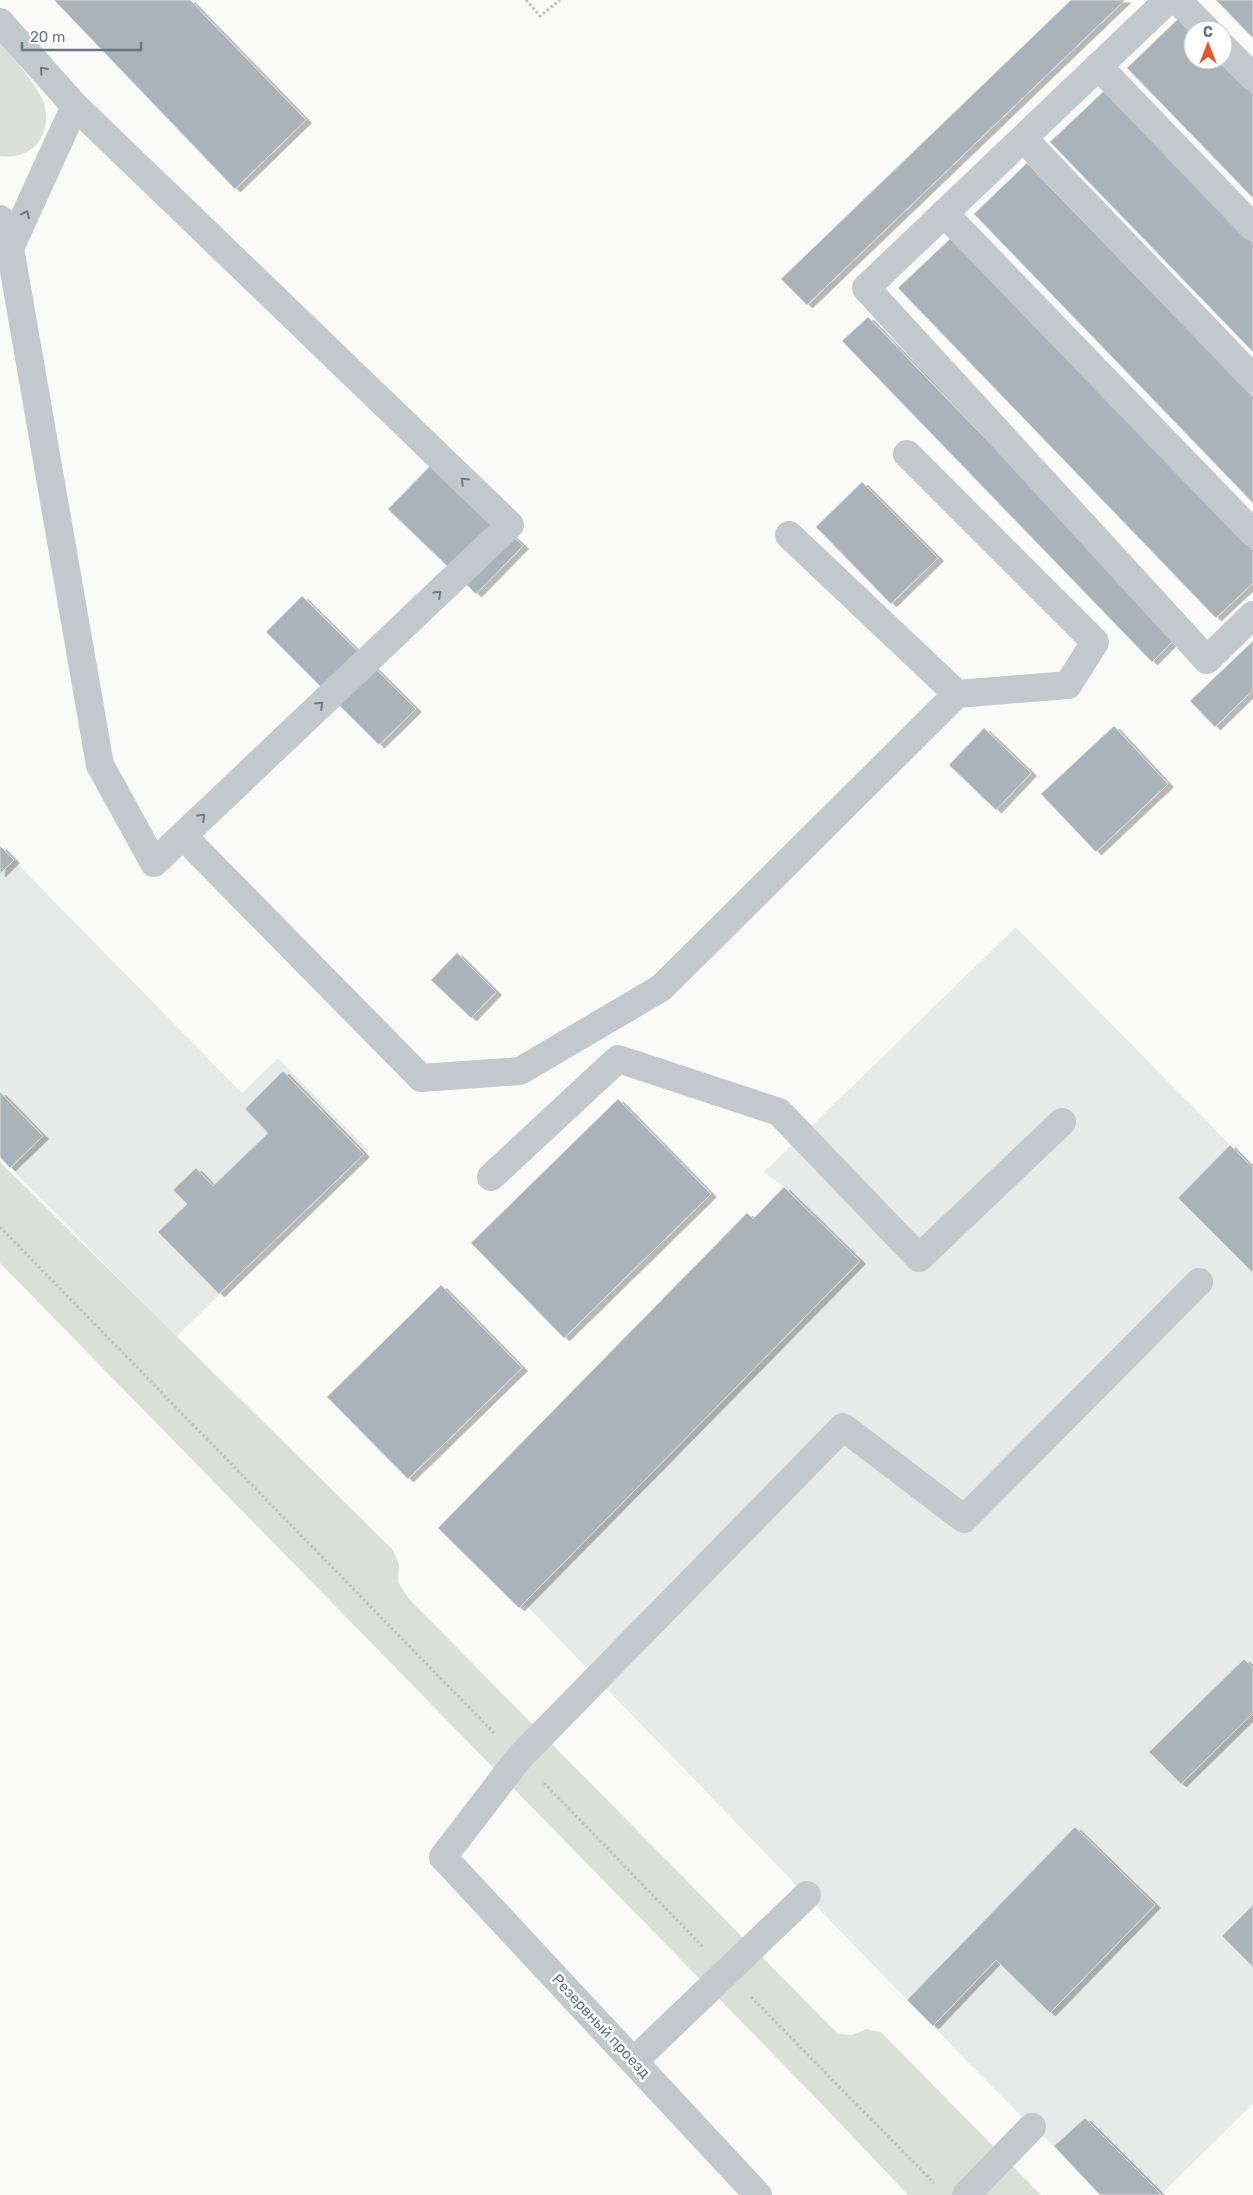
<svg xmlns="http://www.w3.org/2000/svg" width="1253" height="2195" font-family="Rubik,sans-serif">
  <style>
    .built { fill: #e8e9e9 }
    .green { fill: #dadfd7 }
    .building { fill: #aab3b9; stroke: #dcdcda; filter: url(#shadow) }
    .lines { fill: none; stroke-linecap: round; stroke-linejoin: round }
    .path { stroke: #bbbfc2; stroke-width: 3; stroke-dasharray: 2.5 2.5; stroke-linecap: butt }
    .minor { stroke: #c3c8cc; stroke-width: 28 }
    .oneway { stroke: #6a7a87 }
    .labels { text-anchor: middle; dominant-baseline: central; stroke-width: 5; stroke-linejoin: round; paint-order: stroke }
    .street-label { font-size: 15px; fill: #657683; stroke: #fff }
  </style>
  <defs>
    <filter id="shadow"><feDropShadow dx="5.5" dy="3" stdDeviation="0" flood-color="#0004"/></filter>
  </defs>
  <rect width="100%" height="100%" fill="#fafaf8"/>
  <path class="built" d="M0 846 242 1093 278 1058 368 1150 176 1337 0 1157Z
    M1016 927 1253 1168V2104L1160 2195H1100L1054 2146 1032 2127 907 2000 524 1603 519 1608 438 1528 747 1213 753 1219 784 1187 764 1172Z"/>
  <path class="green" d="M0 41C12 56 36 84 43 101 49 115 46 135 36 145 26 155 13 158 0 156Z
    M0 1162 393 1550 399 1565 398 1582 408 1598 838 2034 852 2035 866 2029 881 2032 1041 2195H908L817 2099 0 1263Z"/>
  <path class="building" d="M54 0H190L306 120 235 189Z
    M1071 0H1125L807 305 781 279Z
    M1216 0H1253V38Z
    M1179 18 1193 32V60H1220L1253 94V198L1127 68Z
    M1105 90 1253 243V352L1050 142Z
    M1027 163 1253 397V503L974 214Z
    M951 238 1253 550V583L1216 618 898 288Z
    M868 317 1177 637 1152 662 842 341Z
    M435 461 523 546 476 594 388 509Z
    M862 482 938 558 891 604 816 527Z
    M302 596 416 709 379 745 266 632Z
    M1253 641V690L1215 727 1190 701Z
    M1114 726 1168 784 1096 852 1041 794Z
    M984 728 1031 773 996 810 949 765Z
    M0 846 14 860 0 874Z
    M457 953 496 992 471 1018 431 980Z
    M283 1071 364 1154 219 1294 158 1232 187 1204 173 1190 196 1168 213 1186 268 1133 245 1109Z
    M0 1092 43 1136 10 1168 0 1157Z
    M618 1099 711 1194 564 1338 471 1243Z
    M1230 1145 1253 1168V1273L1178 1198Z
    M784 1187 860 1261 519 1608 438 1528 747 1213 753 1219Z
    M441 1285 522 1368 408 1479 327 1397Z
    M1244 1659 1253 1668V1713L1181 1784 1149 1752Z
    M1075 1827 1155 1905 1050 2013 996 1960 933 2026 907 2000Z
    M1253 1905V1967L1222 1936Z
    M1085 2118 1161 2194 1160 2195H1100L1054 2146Z"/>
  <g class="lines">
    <path class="path" d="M526 0 540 16 560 0
      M0 1227 494 1733
      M544 1783 703 1947
      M751 1997 934 2183"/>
    <path class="minor" d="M1168 0 866 288 1207 660 1253 615
      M1177 0 1207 30
      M0 22 75 106 510 525 154 863 100 765 10 248 0 219
      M1223 47 1253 77
      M1098 66 1253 227
      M1023 138 1253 378
      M944 213 1253 533
      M1 251 10 248 75 106
      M907 454 1095 642 1068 685 957 694
      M183 836 421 1078 520 1071 661 988 957 694 789 535
      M491 1177 618 1059 779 1112 919 1258 1062 1122
      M634 2061 807 1895
      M758 2195 443 1857 519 1758 843 1427 964 1519 1199 1282
      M966 2195 1032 2127"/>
  </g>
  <defs><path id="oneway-chevron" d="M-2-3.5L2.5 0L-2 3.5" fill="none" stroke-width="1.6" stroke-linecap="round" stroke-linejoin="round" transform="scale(1.25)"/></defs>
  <g class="oneway">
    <use href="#oneway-chevron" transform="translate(43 70) rotate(-132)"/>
    <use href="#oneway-chevron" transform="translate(26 214) rotate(-65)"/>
    <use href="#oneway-chevron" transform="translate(464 481) rotate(-136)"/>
    <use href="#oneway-chevron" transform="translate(438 594) rotate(-43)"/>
    <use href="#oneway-chevron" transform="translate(320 705) rotate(-43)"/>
    <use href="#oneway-chevron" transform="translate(202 817) rotate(-43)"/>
  </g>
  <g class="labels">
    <g class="street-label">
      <text transform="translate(601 2026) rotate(47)">Резервный проезд</text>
    </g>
  </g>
  <g transform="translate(1208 45)"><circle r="24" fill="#ffffff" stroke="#c1c8cd"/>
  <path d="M0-4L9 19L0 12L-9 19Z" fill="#e4572e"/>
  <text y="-8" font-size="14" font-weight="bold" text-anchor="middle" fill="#657683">С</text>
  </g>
  <path d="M22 42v8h119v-8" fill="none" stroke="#657683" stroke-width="2.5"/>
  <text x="30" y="42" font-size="15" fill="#657683" stroke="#ffffff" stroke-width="4" paint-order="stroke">20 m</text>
</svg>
